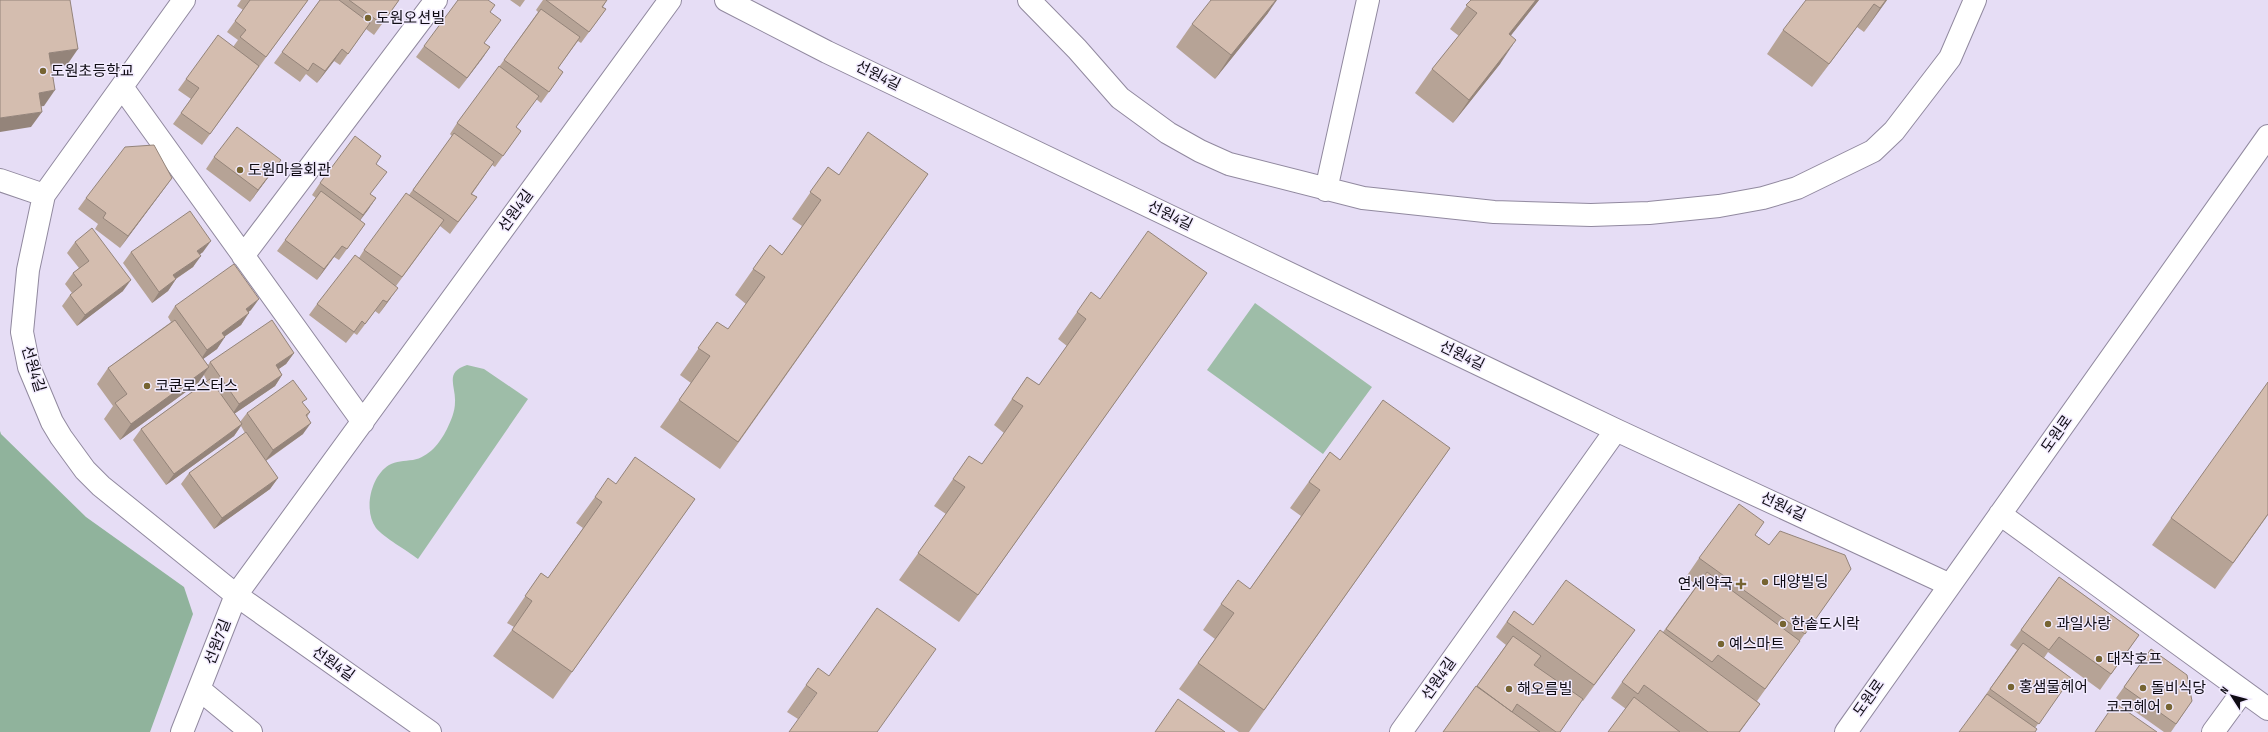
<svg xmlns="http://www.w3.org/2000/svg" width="2268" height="732" font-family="'Sofia Sans Condensed','Noto Sans KR',sans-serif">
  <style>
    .green { fill: #9ebda8 }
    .forest { fill: #90b39c }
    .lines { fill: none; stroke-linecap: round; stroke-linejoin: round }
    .minor-casing { stroke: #91899f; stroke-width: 24 }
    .minor { stroke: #fff; stroke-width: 22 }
    .wall { fill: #b6a396 }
    .shaded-wall { fill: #94847a }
    .building { fill: #d4bdaf; stroke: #94847a }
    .poi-dot { fill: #766432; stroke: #f2ebfe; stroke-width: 1.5 }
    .labels { text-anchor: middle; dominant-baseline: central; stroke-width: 3; stroke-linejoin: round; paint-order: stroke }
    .poi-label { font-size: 15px; fill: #0e0b13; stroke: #f2ebfe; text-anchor: start }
    .street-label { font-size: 15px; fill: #0e0b13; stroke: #f2ebfe }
  </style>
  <rect width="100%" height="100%" fill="#e6ddf5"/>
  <path class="green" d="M1255 303 1372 387 1323 454 1207 370Z
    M467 365 484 369 528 399 418 559C408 551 383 537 376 528 363 510 371 476 389 465 396 461 404 461 413 460 429 457 440 443 447 429 451 420 455 412 455 402 456 386 444 372 467 365Z"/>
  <path class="forest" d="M0 431 1 434 86 517 184 587 193 614 150 732H0Z"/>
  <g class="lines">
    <defs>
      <path id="minor" d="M184 0 44 195 28 270 22 332 29 367 52 422 61 437 85 470 101 486 236 595 430 732
        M726 0 827 52 1616 430 1950 585
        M1029 0 1077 49 1120 98 1168 133 1200 151 1229 164 1363 198 1494 212 1591 215 1649 213 1719 206 1763 198 1797 188 1873 151 1894 131 1950 58 1975 0
        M122 87 363 422
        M0 180 44 195
        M1326 190 1368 0
        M243 256 436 0
        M2000 514 2268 709
        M199 689 251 732
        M182 732 236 595 670 0
        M1401 732 1616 430
        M1846 732 2268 136
        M2213 732 2243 691"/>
    </defs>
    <use href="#minor" class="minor-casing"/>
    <use href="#minor" class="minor"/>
  </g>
  <path class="wall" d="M241 0H308L202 145 173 124 191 99 178 90 186 79 233 47 238 40 227 32 243 10 237 6Z
    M320 0H399L374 35 366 29 340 65 334 61 317 83 306 74 300 82 274 63Z
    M510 0H525L520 7Z
    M543 0H607L603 7 606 9 581 43 578 41 558 68 563 72 541 103 536 99 516 127 521 131 495 167 492 165 472 194 477 197 450 234 440 226 396 286 390 299 379 314 375 311 357 335 354 333 346 343 309 315 317 304 359 258 364 250 409 195 452 136 450 134 457 123 499 67 538 12 536 10Z
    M1471 0H1539L1510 36 1500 64 1453 123 1415 93 1432 69 1459 36 1450 29Z
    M1887 0 1864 32 1857 27 1812 87 1767 54 1783 30Z
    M490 13 484 43 490 47 459 89 416 57 424 46Z
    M1268 13 1215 79 1176 47 1192 24Z
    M214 157 273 171 250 202 206 169Z
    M376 164 370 194 376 198 360 220 365 224 339 260 334 257 317 280 277 251 316 198 312 195 320 183Z
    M828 167 839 175 928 174 720 469 660 427 691 383 680 375 717 322 728 329 746 304 735 295 770 245 782 255 802 226 792 219Z
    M172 178 120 248 95 229 98 224 78 209 86 198Z
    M75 242 123 291 77 326 62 306 70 295 72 293 65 284 73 273 79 268 67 253Z
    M131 252H203L200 254 193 267 176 279 168 291 152 303 123 263Z
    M1207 273 959 622 899 580 946 514 934 506 953 479 982 464 1004 433 994 425 1027 377 1039 385 1067 346 1058 339 1077 312 1100 299Z
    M175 306 251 310 248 312 241 325 224 337 217 349 203 359 208 365 210 362 294 353 286 364 279 369 282 375 275 386 234 414 240 422 247 413 303 404 310 412 307 417 303 434 266 461 278 478 270 489 214 529 181 484 189 473 245 433 241 426 234 436 166 485 133 440 141 429 207 381 204 375 198 383 120 440 104 419 113 406 97 384 108 368 171 322 168 317Z
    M1450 448 1249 732H1239L1179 689 1215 639 1203 630 1221 604 1250 589 1301 516 1290 508 1330 452 1340 460Z
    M616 484 695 499 553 699 493 656 514 627 507 623 541 573 548 578 583 528 576 523 595 497Z
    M2268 515 2215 589 2152 545 2171 518Z
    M1755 535 1769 545 1851 569 1789 656 1757 701 1760 704 1740 732H1608L1626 709 1611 698 1622 682 1663 632 1697 585 1686 577 1699 558Z
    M2059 577 2139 635 2100 690 2048 652 2044 658 2071 678 2035 728 1982 700 2017 650 2010 645Z
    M1514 611 1533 625 1635 630 1583 701 1582 700 1560 732H1443L1477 686 1506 645 1496 637Z
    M2151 649 2192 701 2171 732H2164L2116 698Z
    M829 676 798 719 787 712 806 685Z"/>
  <path class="shaded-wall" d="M1276 0H1277L1268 13 1215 79 1231 55Z
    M1536 0H1539L1493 58 1509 34Z
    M1886 0H1887L1864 32 1880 8Z
    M1874 4 1857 27 1812 87 1829 64Z
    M1516 40 1500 64 1453 123 1469 100Z
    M490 47 482 59 459 89 467 78Z
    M78 49 67 65 38 69 49 53Z
    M342 49 334 61 317 83 325 71Z
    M55 90 44 106 28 108 39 93Z
    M42 112 31 127 0 132V118Z
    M281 160 273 171 250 202 258 190Z
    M172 178 164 189 120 248 128 236Z
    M376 198 368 210 355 227 363 215Z
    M211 241 203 252 189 262 197 251Z
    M342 246 334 257 317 280 324 269Z
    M201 256 193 267 165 286 173 275Z
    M176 279 168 291 152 303 159 292Z
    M131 280 123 291 77 326 85 315Z
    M398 288 390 299 379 314 387 302Z
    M259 299 251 310 238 320 246 309Z
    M249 313 241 325 214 344 222 333Z
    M225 337 217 349 199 362 207 350Z
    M294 353 286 364 268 376 276 365Z
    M209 367 198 383 120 440 131 424Z
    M282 375 275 386 231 416 239 404Z
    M311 423 303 434 265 461 273 450Z
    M242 424 234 436 166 485 174 474Z
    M278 478 270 489 214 529 222 518Z"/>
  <path class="building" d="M0 0H70L78 49 49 53 55 90 39 93 42 112 0 118Z
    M250 0H308L266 57 240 37 246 30 235 21Z
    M320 0H339L370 23 348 54 342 49 325 71 313 63 308 71 282 52Z
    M349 0H399L382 24Z
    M458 0H488L495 5 490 12 501 20 484 43 490 47 467 78 424 46Z
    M546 0H607L602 7 606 9 589 32Z
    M1211 0H1276L1231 55 1192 24Z
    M1471 0H1536L1509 34 1516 40 1469 100 1432 69 1477 13 1466 5Z
    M1806 0H1886L1880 8 1874 4 1829 64 1783 30Z
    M541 9 580 37 558 68 563 72 549 92 504 60Z
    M218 35 259 66 210 134 181 113 199 88 186 79Z
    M499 66 539 96 516 127 521 131 503 156 457 123Z
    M237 127 281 160 258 190 214 157Z
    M868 132 928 174 738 442 679 400 710 356 698 348 717 322 728 329 765 277 753 269 770 245 782 255 821 200 810 192 828 167 839 175Z
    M454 133 494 162 471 194 477 197 458 222 413 190Z
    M355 136 381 156 376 164 387 172 370 194 376 198 363 215 320 183Z
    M154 145 172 178 128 236 103 218 106 213 86 198 125 147Z
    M321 191 365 224 347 249 342 246 324 269 285 240Z
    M406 193 444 220 402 277 364 250Z
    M190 211 211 241 197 251 201 256 173 275 176 279 159 292 131 252Z
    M92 228 131 280 85 315 70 295 82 285 73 273 89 261 75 242Z
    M1148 231 1207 273 978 595 918 553 965 487 953 479 969 456 982 464 1023 406 1012 399 1027 377 1039 385 1086 319 1077 312 1091 292 1100 299Z
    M355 255 398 288 387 302 383 300 365 324 362 321 354 332 317 304Z
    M234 264 259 299 246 309 249 313 222 333 225 337 207 350 175 306Z
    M175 320 209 367 131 424 115 403 127 394 108 368Z
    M272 320 294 353 276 365 282 375 239 404 210 362Z
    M210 379 242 424 174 474 141 429Z
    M293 380 307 399 302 402 310 412 306 415 311 423 273 450 247 413Z
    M2268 382V514L2233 563 2171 518Z
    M1383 400 1450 448 1264 710 1198 663 1234 613 1221 604 1238 580 1250 589 1320 490 1309 482 1330 452 1340 460Z
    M246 432 278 478 222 518 189 473Z
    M635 457 695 499 572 672 512 630 532 601 525 596 541 573 548 578 602 502 595 497 608 478 616 484Z
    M1739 504 1764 522 1755 535 1769 545 1780 531 1845 555 1851 569 1805 634 1699 558Z
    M1707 572 1800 641 1765 689 1718 655 1712 662 1666 629Z
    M2059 577 2139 635 2111 674 2059 637 2049 650 2021 630Z
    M1566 580 1635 630 1594 685 1507 622 1514 611 1533 625Z
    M877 608 936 649 877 732H789L817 693 806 685 818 668 829 676Z
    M1660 630 1760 704 1739 732H1708L1644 685 1638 694 1622 682Z
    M1513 636 1541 656 1534 665 1583 699 1560 732H1556L1517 704 1512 712 1477 686Z
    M2023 643 2071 678 2039 724 1990 689Z
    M2151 649 2187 675 2192 701 2176 724 2124 687Z
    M1476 686 1540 732H1443Z
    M1987 694 2037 729 2035 732H1959Z
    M1634 697 1680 732H1608Z
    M1178 699 1225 732H1155Z
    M2115 703 2157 732H2095Z"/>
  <g class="poi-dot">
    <circle cx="368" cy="18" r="4"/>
    <circle cx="43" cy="71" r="4"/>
    <circle cx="240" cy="170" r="4"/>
    <circle cx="147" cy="386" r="4"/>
    <circle cx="1765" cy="582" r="4"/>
    <path d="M1739 578h4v4h4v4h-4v4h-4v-4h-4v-4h4z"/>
    <circle cx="1783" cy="624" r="4"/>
    <circle cx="2048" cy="624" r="4"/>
    <circle cx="1721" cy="644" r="4"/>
    <circle cx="2099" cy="659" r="4"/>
    <circle cx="2011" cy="687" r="4"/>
    <circle cx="2143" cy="688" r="4"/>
    <circle cx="1509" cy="689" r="4"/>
    <circle cx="2169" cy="707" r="4"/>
  </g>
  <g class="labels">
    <g class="poi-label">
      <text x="376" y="18">도원오션빌</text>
      <text x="51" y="71">도원초등학교</text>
      <text x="248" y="170">도원마을회관</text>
      <text x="155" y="386">코쿤로스터스</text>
      <text x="1773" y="582">대양빌딩</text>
      <text x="1733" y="584" text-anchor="end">연세약국</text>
      <text x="1791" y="624">한솥도시락</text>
      <text x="2056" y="624">과일사랑</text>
      <text x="1729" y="644">예스마트</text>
      <text x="2107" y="659">대작호프</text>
      <text x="2019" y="687">홍샘물헤어</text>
      <text x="2151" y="688">돌비식당</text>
      <text x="1517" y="689">해오름빌</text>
      <text x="2161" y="707" text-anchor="end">코코헤어</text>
    </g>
    <g class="street-label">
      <text transform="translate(878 76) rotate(26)">선원4길</text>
      <text transform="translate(516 211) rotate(-54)">선원4길</text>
      <text transform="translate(1170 216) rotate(26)">선원4길</text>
      <text transform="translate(1462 356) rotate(26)">선원4길</text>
      <text transform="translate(33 369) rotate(73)">선원4길</text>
      <text transform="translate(2057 434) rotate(-55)">도원로</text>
      <text transform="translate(1783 507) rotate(25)">선원4길</text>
      <text transform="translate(218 642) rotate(-69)">선원7길</text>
      <text transform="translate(333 664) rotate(35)">선원4길</text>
      <text transform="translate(1439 679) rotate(-55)">선원4길</text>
      <text transform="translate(1869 698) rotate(-55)">도원로</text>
    </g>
  </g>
  <g transform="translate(2232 696) rotate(306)" stroke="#f2ebfe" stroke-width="3" paint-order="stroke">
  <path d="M0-3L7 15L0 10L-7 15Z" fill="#0e0b13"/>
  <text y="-6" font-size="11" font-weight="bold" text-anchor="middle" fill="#0e0b13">N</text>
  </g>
</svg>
